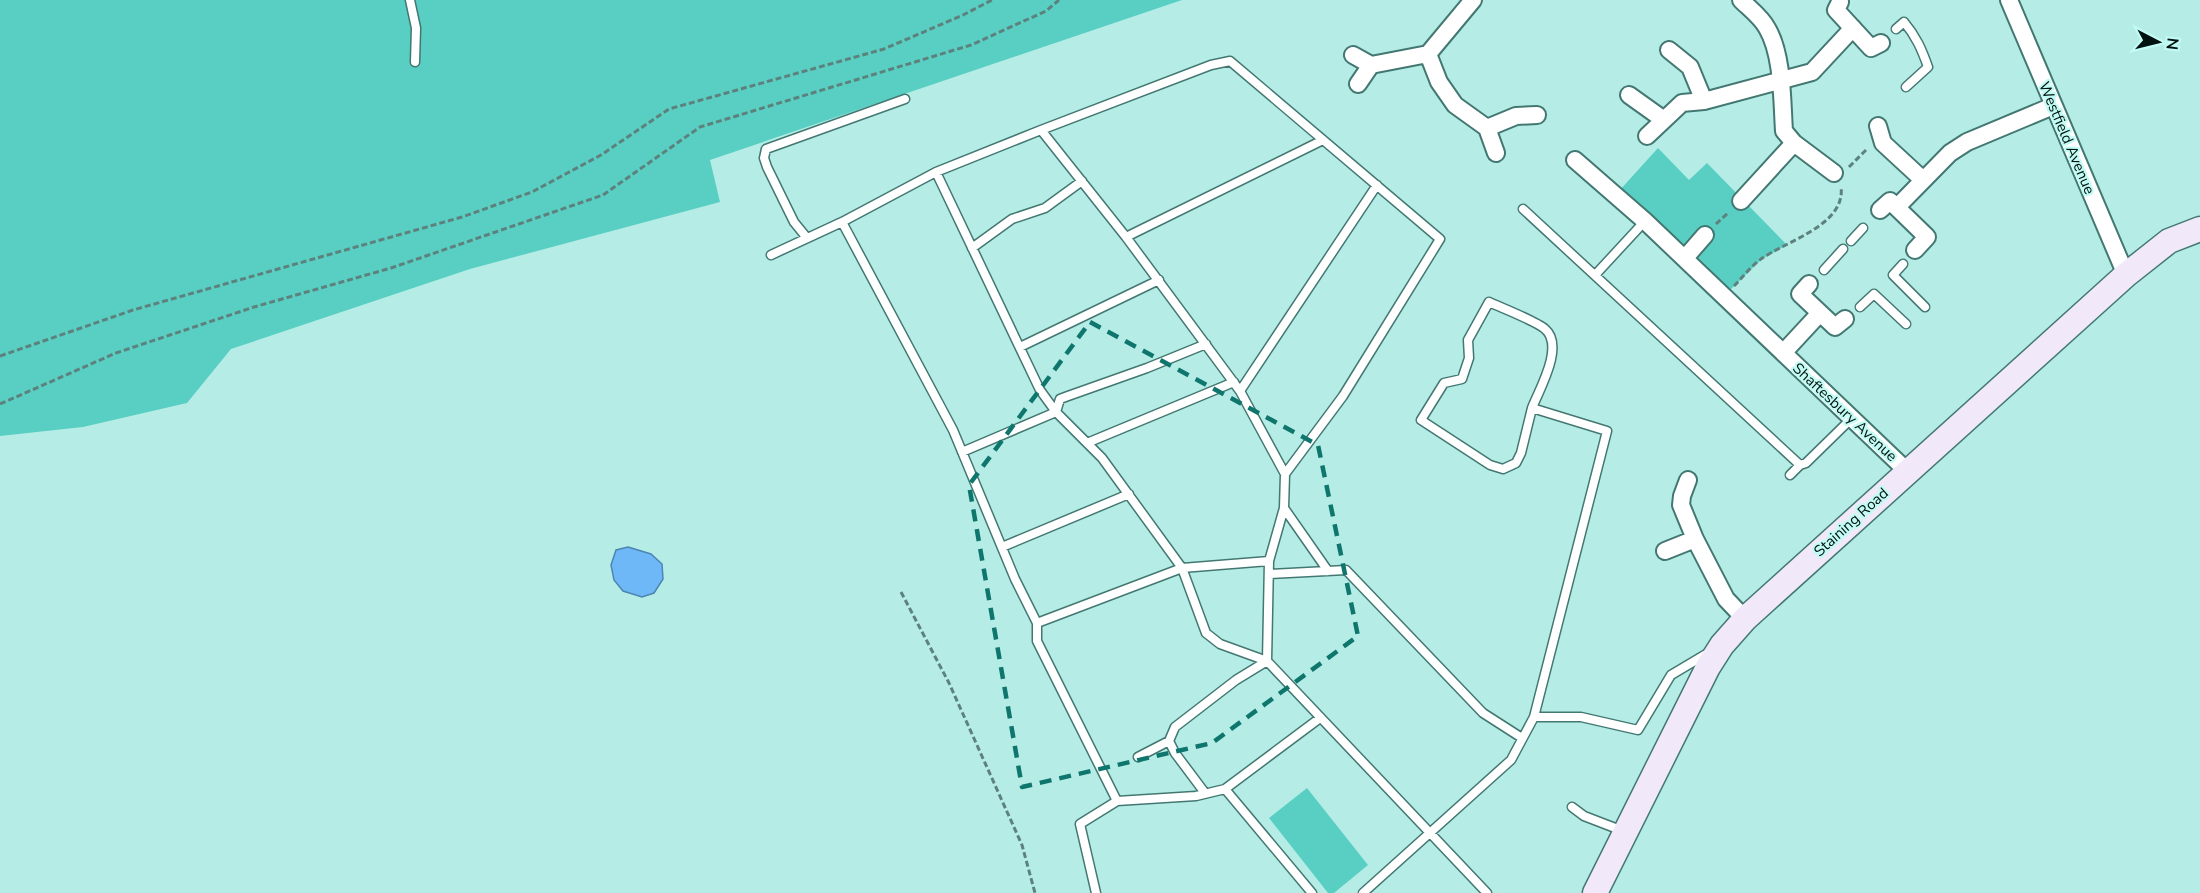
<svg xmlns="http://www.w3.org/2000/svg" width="2200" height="893" font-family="'Nunito Sans',sans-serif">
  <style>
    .green { fill: #59cfc4 }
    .water { fill: #6eb8f8; stroke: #4d86b2; stroke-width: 1.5 }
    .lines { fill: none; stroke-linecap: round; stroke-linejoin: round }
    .lane-casing { stroke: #437872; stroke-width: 11 }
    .street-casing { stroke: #437872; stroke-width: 20 }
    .secondary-casing { stroke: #437872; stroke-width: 27 }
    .path { stroke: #5d827d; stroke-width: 3; stroke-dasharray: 6 3; stroke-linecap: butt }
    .lane { stroke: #fff; stroke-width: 8 }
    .street { stroke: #fff; stroke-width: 16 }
    .secondary { stroke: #f1e8fa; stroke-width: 24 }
    .marked { fill: none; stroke: #0f766e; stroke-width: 4.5; stroke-dasharray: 12 8; stroke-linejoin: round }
    .labels { text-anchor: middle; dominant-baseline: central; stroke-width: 4.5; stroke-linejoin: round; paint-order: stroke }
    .street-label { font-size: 15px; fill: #00110f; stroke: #c2fbf3 }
  </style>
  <rect width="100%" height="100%" fill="#b5ede6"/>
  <path class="green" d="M0 0H1182L710 160 720 202 470 269 231 349 187 403 83 427 0 436Z
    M1658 148 1689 180 1707 163 1787 245 1762 259 1728 292 1619 191Z
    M1307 788 1368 865 1334 893H1328L1269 818Z"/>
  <path class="water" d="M628 547 651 554 662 564 663 579 654 593 642 597 623 591 614 580 611 565 616 550Z"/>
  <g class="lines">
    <defs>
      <path id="lane" d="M410 0 416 28 415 62
        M1896 29 1904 22C1916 36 1922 50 1928 67L1906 87
        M1041 130 1126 237 1240 391 1285 474
        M936 172 1040 390 1056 412 1102 458 1182 568 1206 633 1220 644 1267 661
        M1523 209 1800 465 1806 463 1853 417
        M842 222 953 430 1015 579 1037 623 1182 568 1269 561
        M1126 237 1323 140
        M807 238 794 222 767 167 764 158 766 149 905 99
        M1851 241 1863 228
        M972 248 1012 219 1045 208 1082 181
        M771 255 842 222 936 172 1041 130 1211 65 1230 61 1440 239 1343 396 1285 474 1284 508 1269 561 1267 661 1487 893
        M1903 264 1893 275 1925 307
        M1824 270 1843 249
        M1596 274 1645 221
        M1860 307 1874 294 1906 324
        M1020 347 1159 280
        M1240 391 1377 185
        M1087 443 1234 382
        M962 452 1056 412 1060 399 1068 396 1147 368 1206 344
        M1790 475 1800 465
        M1284 508 1328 571
        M1002 547 1129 494
        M1269 574 1346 570 1483 713 1522 738
        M1037 623V641L1117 801
        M1534 717H1581L1638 730 1671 675 1708 653
        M1169 741 1175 753 1205 793
        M1138 757 1169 741 1175 727 1236 680 1267 661
        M1225 789 1312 893
        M1572 807 1584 816 1623 831
        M1096 893 1080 824 1117 801 1196 796 1225 789 1320 718
        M1363 893 1511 760 1534 717 1607 431 1532 408C1539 390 1565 346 1545 329 1536 321 1502 308 1489 302L1468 340 1469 358 1462 379 1444 383 1421 420 1490 465 1503 469 1516 463 1521 453 1532 408"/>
      <path id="street" d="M1473 0 1428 54 1439 82 1455 105 1487 128 1496 153
        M1741 0C1750 9 1761 17 1767 28 1783 55 1782 101 1784 131L1794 143 1834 173
        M2009 0 2126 275
        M1840 2 1836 10 1871 48 1881 43
        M1669 50 1690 67 1704 101
        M1353 55 1371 65 1428 54
        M1358 84 1371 65
        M1629 95 1664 120
        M1878 126 1883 143 1922 179
        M1487 128 1516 116 1537 115
        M1647 136 1682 103 1704 101 1812 72 1853 28
        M1575 160 1645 221 1907 471
        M1741 201 1794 143
        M1897 207 1950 153 1967 142 2053 106
        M1880 210 1890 201 1927 237 1915 250
        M1685 258 1705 235
        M1809 284 1800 294 1835 327 1845 319
        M1783 353 1820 313
        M1688 480 1682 496 1681 505 1695 539 1726 599 1745 619
        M1665 551 1695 539"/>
      <path id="secondary" d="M1595 893 1708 667 1722 645 1745 619 2126 275 2169 241 2200 229"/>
    </defs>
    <use href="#lane" class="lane-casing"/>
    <use href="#street" class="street-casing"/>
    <use href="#secondary" class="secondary-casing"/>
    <path class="path" d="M1849 167 1868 148
      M1716 224 1729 212
      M1734 286C1743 277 1751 266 1761 259 1786 241 1846 225 1841 187
      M0 356 133 310 462 217 532 192 601 155 669 109 884 49 963 15 992 0
      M0 404 116 353 254 307 391 268 603 195 700 127 971 45 1046 11 1059 0
      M901 592 949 683 1022 845 1035 893"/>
    <use href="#lane" class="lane"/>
    <use href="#street" class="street"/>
    <use href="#secondary" class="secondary"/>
  </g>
  <path class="marked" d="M1090 322 1318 445 1358 636 1212 743 1022 787 969 485Z"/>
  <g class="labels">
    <g class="street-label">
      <text transform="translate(2067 138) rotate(67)">Westfield Avenue</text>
      <text transform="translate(1845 412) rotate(43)">Shaftesbury Avenue</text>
      <text transform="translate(1851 522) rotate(-42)">Staining Road</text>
    </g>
  </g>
  <g transform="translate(2158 42) rotate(97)" stroke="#c2fbf3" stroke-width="4.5" paint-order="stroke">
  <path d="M0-4.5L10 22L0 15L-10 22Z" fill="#00110f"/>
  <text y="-9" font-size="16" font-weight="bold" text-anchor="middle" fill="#00110f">N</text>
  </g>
</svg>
